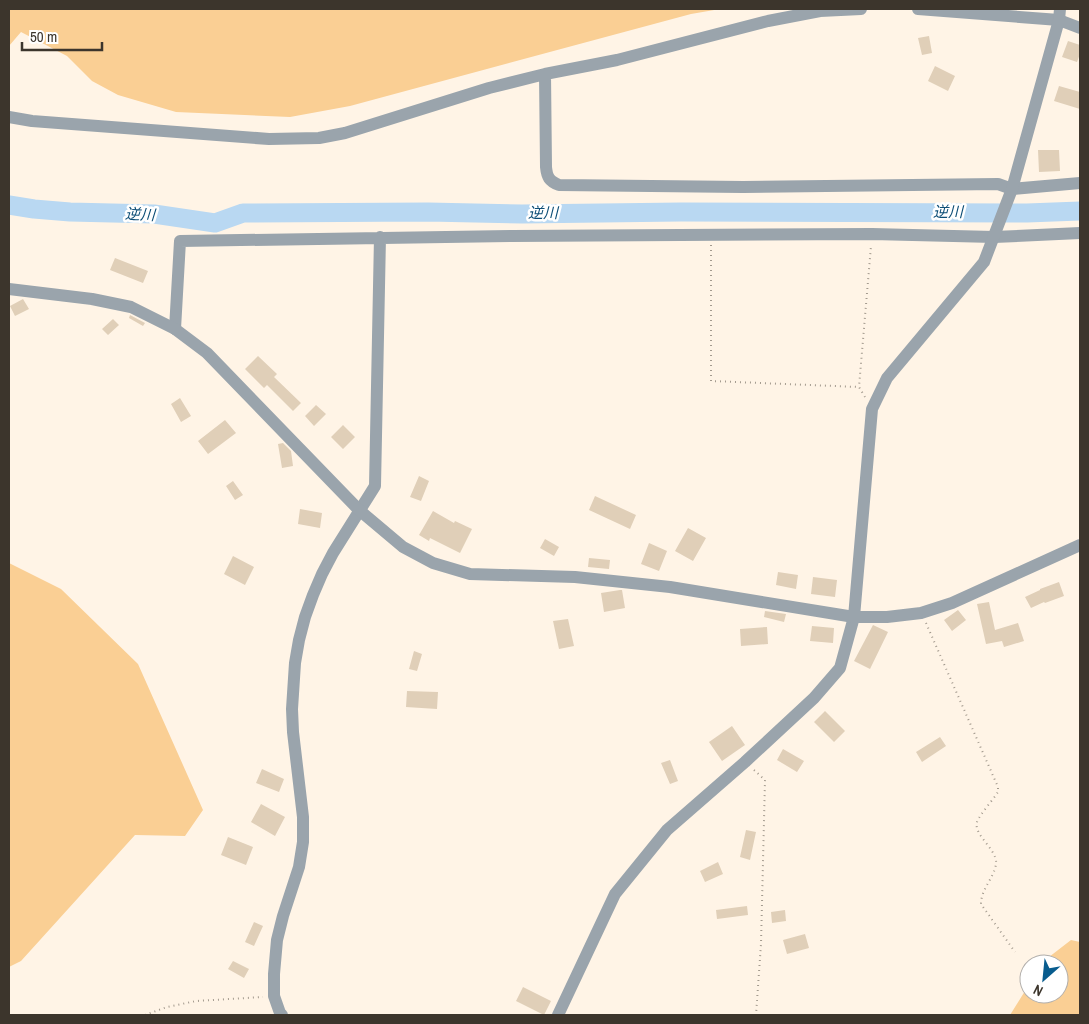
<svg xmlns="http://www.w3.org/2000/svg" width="1089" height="1024" font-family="'Archivo Narrow','Noto Sans JP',sans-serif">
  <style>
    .green { fill: #facf94 }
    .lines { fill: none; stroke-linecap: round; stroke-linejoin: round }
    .river { stroke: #b9d8f2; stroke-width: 19 }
    .building { fill: #e0cfb8 }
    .path { stroke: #a39a8e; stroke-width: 2; stroke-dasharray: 1 4; stroke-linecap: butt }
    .minor { stroke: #9aa4ac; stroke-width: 12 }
    .tertiary { stroke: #9aa4ac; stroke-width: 12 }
    .labels { text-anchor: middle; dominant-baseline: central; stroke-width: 5; stroke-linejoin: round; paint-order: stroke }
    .water-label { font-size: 15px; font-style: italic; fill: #0c4d76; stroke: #fff }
  </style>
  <rect width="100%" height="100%" fill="#fff4e6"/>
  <path class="green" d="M9 9H720L691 14 350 106 290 117 176 112 118 95 92 81 67 56 21 32 9 46Z
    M9 563 61 589 138 664 203 810 185 836 135 835 21 961 9 967Z
    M1071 940 1080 942V1015H1010L1025 991 1029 981V994H1059V964H1040Z"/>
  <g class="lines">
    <path class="river" d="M9 205 34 209 70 212 154 214 215 223 243 213 428 212 522 214 681 212 1027 213 1080 211"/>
  </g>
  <path class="building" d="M929 36 932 53 922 55 918 38Z
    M1068 41 1080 45V54L1077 62 1062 57Z
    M935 66 955 76 948 91 928 81Z
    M1059 86 1080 92V109L1054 101Z
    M1038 150H1059L1060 171 1039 172Z
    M115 258 148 271 143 283 110 270Z
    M23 299 29 309 15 316 10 306Z
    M130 315 145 323 143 326 129 318Z
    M113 319 119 325 108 335 102 329Z
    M258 356 277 374 274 377 301 403 293 411 267 385 264 388 245 369Z
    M180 398 191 416 181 422 171 404Z
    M316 405 326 414 314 426 305 416Z
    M225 420 236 433 208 454 198 441Z
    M343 425 355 437 343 449 331 437Z
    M283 443 291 451 293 466 282 468 278 444Z
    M419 476 429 481 421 501 410 497Z
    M233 481 243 495 235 500 226 486Z
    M595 496 636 515 630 529 589 510Z
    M300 509 322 513 320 528 298 524Z
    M433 511 454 523 455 521 472 529 460 553 430 538 429 541 419 535Z
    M688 528 706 538 693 561 675 551Z
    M545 539 559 547 554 556 540 548Z
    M649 543 667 551 659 571 641 564Z
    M233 556 254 567 245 585 224 574Z
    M589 558 610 560 609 569 588 567Z
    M778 572 798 575 796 589 776 585Z
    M813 577 837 580 835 597 811 594Z
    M1059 582 1064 596 1045 603 1044 602 1031 608 1025 597 1040 590V589Z
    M620 590H622L625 608 604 612 601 593Z
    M989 602 995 630 1018 623 1024 641 1004 647 1002 641 986 644 977 604Z
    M958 610 966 620 952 631 944 620Z
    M765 611 786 614 784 622 764 617Z
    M568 619 574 646 559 649 553 621Z
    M873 625 888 632 870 669 854 661Z
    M812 626 834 628 833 643 810 641Z
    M767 627 768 644 741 646 740 629Z
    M414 651 422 654 417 671 409 669Z
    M407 691 438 692 437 709 406 707Z
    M825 711 845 731 834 742 814 722Z
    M732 726 745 745 722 761 709 742Z
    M940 737 946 746 922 762 916 752Z
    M783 749 804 761 797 772 777 760Z
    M670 760 678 781 670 784 661 763Z
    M262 769 284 779 279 792 256 783Z
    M261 804 285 817 275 836 251 822Z
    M746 830 756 832 750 860 740 857Z
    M228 837 253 847 246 865 221 855Z
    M718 862 723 874 705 882 700 871Z
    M747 906 748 915 717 919 716 910Z
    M785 910 786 921 772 923 771 912Z
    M254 922 263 926 254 946 245 942Z
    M805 934 809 948 787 954 783 940Z
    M233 961 249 969 244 978 228 969Z
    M523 987 551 1001 544 1015 516 1001Z"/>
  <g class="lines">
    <path class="path" d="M711 245V381L859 387
      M865 397 859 387 871 246
      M926 623 998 787V792C993 800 980 814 977 822 973 835 998 850 996 864 994 878 981 889 981 904L1015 952
      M754 770 765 780 761 944 756 1015
      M145 1015 167 1007 196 1001 263 997"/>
    <path class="minor" d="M918 9 1059 20 1080 28
      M545 74 546 167C547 177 549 181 559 185L743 187 998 184 1012 189 1080 183
      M9 117 32 121 269 139 319 138 345 133 489 88 545 74 617 60 768 21 820 11 861 9
      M175 329 180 241 512 236 872 234 994 237 1080 233
      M282 1015 280 1013 274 996V974L277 940 283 916 299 867 303 842V817L293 732 292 709 295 663 299 640 305 617 313 595 322 574 333 553 375 486 380 237
      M558 1015 615 894 667 830 745 762 814 698 840 668 854 617"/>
    <path class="tertiary" d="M9 289 92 299 131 307 175 329 207 353 359 510 403 547 433 563 470 574 575 577 670 587 854 617H887L921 613 952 603 1080 545
      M854 617 872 409 887 378 984 262 1012 189 1059 20 1060 9"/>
  </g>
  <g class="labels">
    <g class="water-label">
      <text x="948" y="211">逆川</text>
      <text x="543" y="212">逆川</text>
      <text transform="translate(140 214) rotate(3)">逆川</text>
    </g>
  </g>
  <rect width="1089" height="1024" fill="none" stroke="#3c352c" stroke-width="20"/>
  <g transform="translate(1044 979) rotate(207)"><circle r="24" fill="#ffffff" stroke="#b1aeab"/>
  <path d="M0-4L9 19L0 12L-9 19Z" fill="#085c8e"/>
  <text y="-8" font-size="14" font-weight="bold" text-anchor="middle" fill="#3c352c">N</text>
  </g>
  <path d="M22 42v8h80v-8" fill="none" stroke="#3c352c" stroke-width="2.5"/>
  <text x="30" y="42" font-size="15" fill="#3c352c" stroke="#ffffff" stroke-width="4" paint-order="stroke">50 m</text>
</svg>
